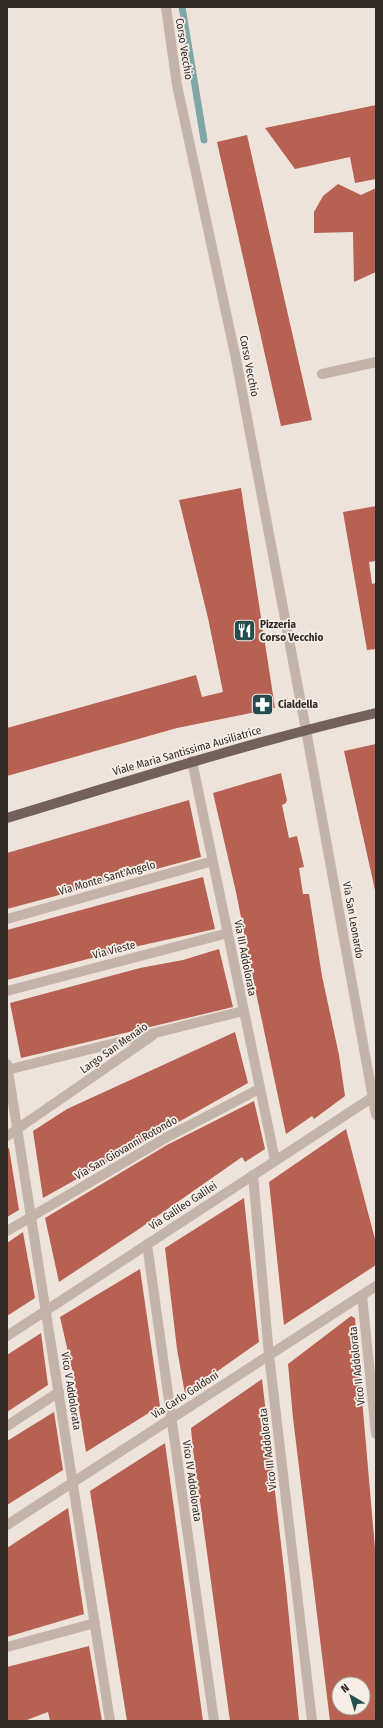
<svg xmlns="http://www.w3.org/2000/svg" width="383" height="1728" font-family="'Fira Sans Condensed',sans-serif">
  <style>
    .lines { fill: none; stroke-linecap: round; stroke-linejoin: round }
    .stream { stroke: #7ea7a5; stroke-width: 7 }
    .building { fill: #b66151; fill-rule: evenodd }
    .minor { stroke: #c4b3a9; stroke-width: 10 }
    .major { stroke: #72605a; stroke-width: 10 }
    .labels { text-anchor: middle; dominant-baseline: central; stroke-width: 3.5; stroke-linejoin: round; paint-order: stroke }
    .street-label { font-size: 11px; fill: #322a27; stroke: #f6eee6 }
    .poi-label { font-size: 11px; font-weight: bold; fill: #322a27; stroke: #f6eee6; text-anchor: start }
  </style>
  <rect width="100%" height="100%" fill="#eee3db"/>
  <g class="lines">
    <path class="stream" d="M182 7 204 140"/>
  </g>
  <path class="building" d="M376 105V179L355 183 350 157 295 169 265 128Z
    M247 135 312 420 281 426 217 142Z
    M338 184 361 195 376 188V272L354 282 353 232 314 233V212L323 196Z
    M241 488 275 708 177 728 7 776V728L196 675 202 697 223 692 208 618 179 500Z
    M376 506V561L369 562 372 584 376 583V649L367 650 343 512Z
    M376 744V890H375L344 751Z
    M281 773 287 801H286V803L282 805 289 838 297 836 304 867 299 868 303 894H309L322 976 339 1055 345 1096 314 1119 312 1116 286 1134 255 988 236 892 213 793Z
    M189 800 201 857 7 909V853Z
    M203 877 215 929 134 947 7 980V930Z
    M219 949 233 1007 21 1058 10 1003 140 968 183 960Z
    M235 1032 248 1083 43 1198 33 1131 67 1109Z
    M254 1101 265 1149 245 1162 242 1157 136 1231 59 1282 45 1218 167 1145Z
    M346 1129 376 1243V1265L284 1325 269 1182Z
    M9 1148 19 1210 7 1217V1149Z
    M244 1198 259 1342 185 1394 177 1349 165 1248Z
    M23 1232 35 1298 7 1316V1243Z
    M140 1269 160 1406 86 1452 74 1378 60 1317Z
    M351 1316 355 1318 376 1560V1721H330L293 1418 288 1364ZM339 1684H363V1708H339Z
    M41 1333 48 1385 7 1412V1355Z
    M262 1379 286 1587 299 1721H230L193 1450 191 1428Z
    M54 1412 63 1470 7 1505V1441Z
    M165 1443 203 1721H127L90 1491Z
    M68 1508 84 1614 7 1637V1548Z
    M89 1646 102 1721H50L48 1712 24 1721H7V1667Z"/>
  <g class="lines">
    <path class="minor" d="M166 7 177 85 236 359 306 730 376 1115
      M322 374 376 362
      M192 761 275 1160
      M7 919 213 861
      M7 991 228 933
      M7 1064 110 1721
      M7 1070 243 1011
      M7 1136 152 1036
      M253 1175 269 1355 312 1721
      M7 1231 169 1136 259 1089
      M147 1244 214 1721
      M362 1295 376 1434
      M7 1336 376 1095
      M7 1426 59 1392
      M7 1525 376 1286
      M7 1647 95 1623"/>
    <path class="major" d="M7 818C129 781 251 742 376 713"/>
  </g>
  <defs>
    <symbol id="restaurant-square" viewBox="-11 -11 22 22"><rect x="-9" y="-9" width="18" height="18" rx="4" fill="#234e4d" stroke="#f6eee6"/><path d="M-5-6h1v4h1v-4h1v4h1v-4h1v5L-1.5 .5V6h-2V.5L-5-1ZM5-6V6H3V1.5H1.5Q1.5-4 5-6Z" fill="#fff"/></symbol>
    <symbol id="pharmacy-square" viewBox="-11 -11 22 22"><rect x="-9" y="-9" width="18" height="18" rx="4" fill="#234e4d" stroke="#f6eee6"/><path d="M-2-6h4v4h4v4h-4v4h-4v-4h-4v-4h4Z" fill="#fff"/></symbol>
  </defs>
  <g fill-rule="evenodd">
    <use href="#restaurant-square" x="232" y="618" width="25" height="25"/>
    <use href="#pharmacy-square" x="250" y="692" width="25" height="25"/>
  </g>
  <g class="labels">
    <g class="street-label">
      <text transform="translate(184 49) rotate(81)">Corso Vecchio</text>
      <text transform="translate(249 366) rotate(79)">Corso Vecchio</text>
      <text transform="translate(187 751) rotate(-16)">Viale Maria Santissima Ausiliatrice</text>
      <text transform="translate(107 878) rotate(-16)">Via Monte Sant'Angelo</text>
      <text transform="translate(353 920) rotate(80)">Via San Leonardo</text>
      <text transform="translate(114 950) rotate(-15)">Via Vieste</text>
      <text transform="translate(245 958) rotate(79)">Via III Addolorata</text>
      <text transform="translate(114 1048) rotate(-35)">Largo San Menaio</text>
      <text transform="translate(126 1148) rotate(-30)">Via San Giovanni Rotondo</text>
      <text transform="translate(183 1206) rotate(-33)">Via Galileo Galilei</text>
      <text transform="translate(357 1366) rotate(-96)">Vico II Addolorata</text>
      <text transform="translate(71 1391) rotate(81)">Vico V Addolorata</text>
      <text transform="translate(185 1395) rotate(-33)">Via Carlo Goldoni</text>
      <text transform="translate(268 1449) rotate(-97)">Vico III Addolorata</text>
      <text transform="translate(192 1481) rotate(82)">Vico IV Addolorata</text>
    </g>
    <g class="poi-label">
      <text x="260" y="624">Pizzeria<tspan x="260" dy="13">Corso Vecchio</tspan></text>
      <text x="278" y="704">Cialdella</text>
    </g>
  </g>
  <rect width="383" height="1728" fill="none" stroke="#322a27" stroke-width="16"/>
  <g transform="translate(351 1696) rotate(322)"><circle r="19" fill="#f6eee6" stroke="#a8a09a"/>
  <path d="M0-3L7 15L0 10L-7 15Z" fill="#234e4d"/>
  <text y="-6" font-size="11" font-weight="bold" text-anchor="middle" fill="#322a27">N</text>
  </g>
</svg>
